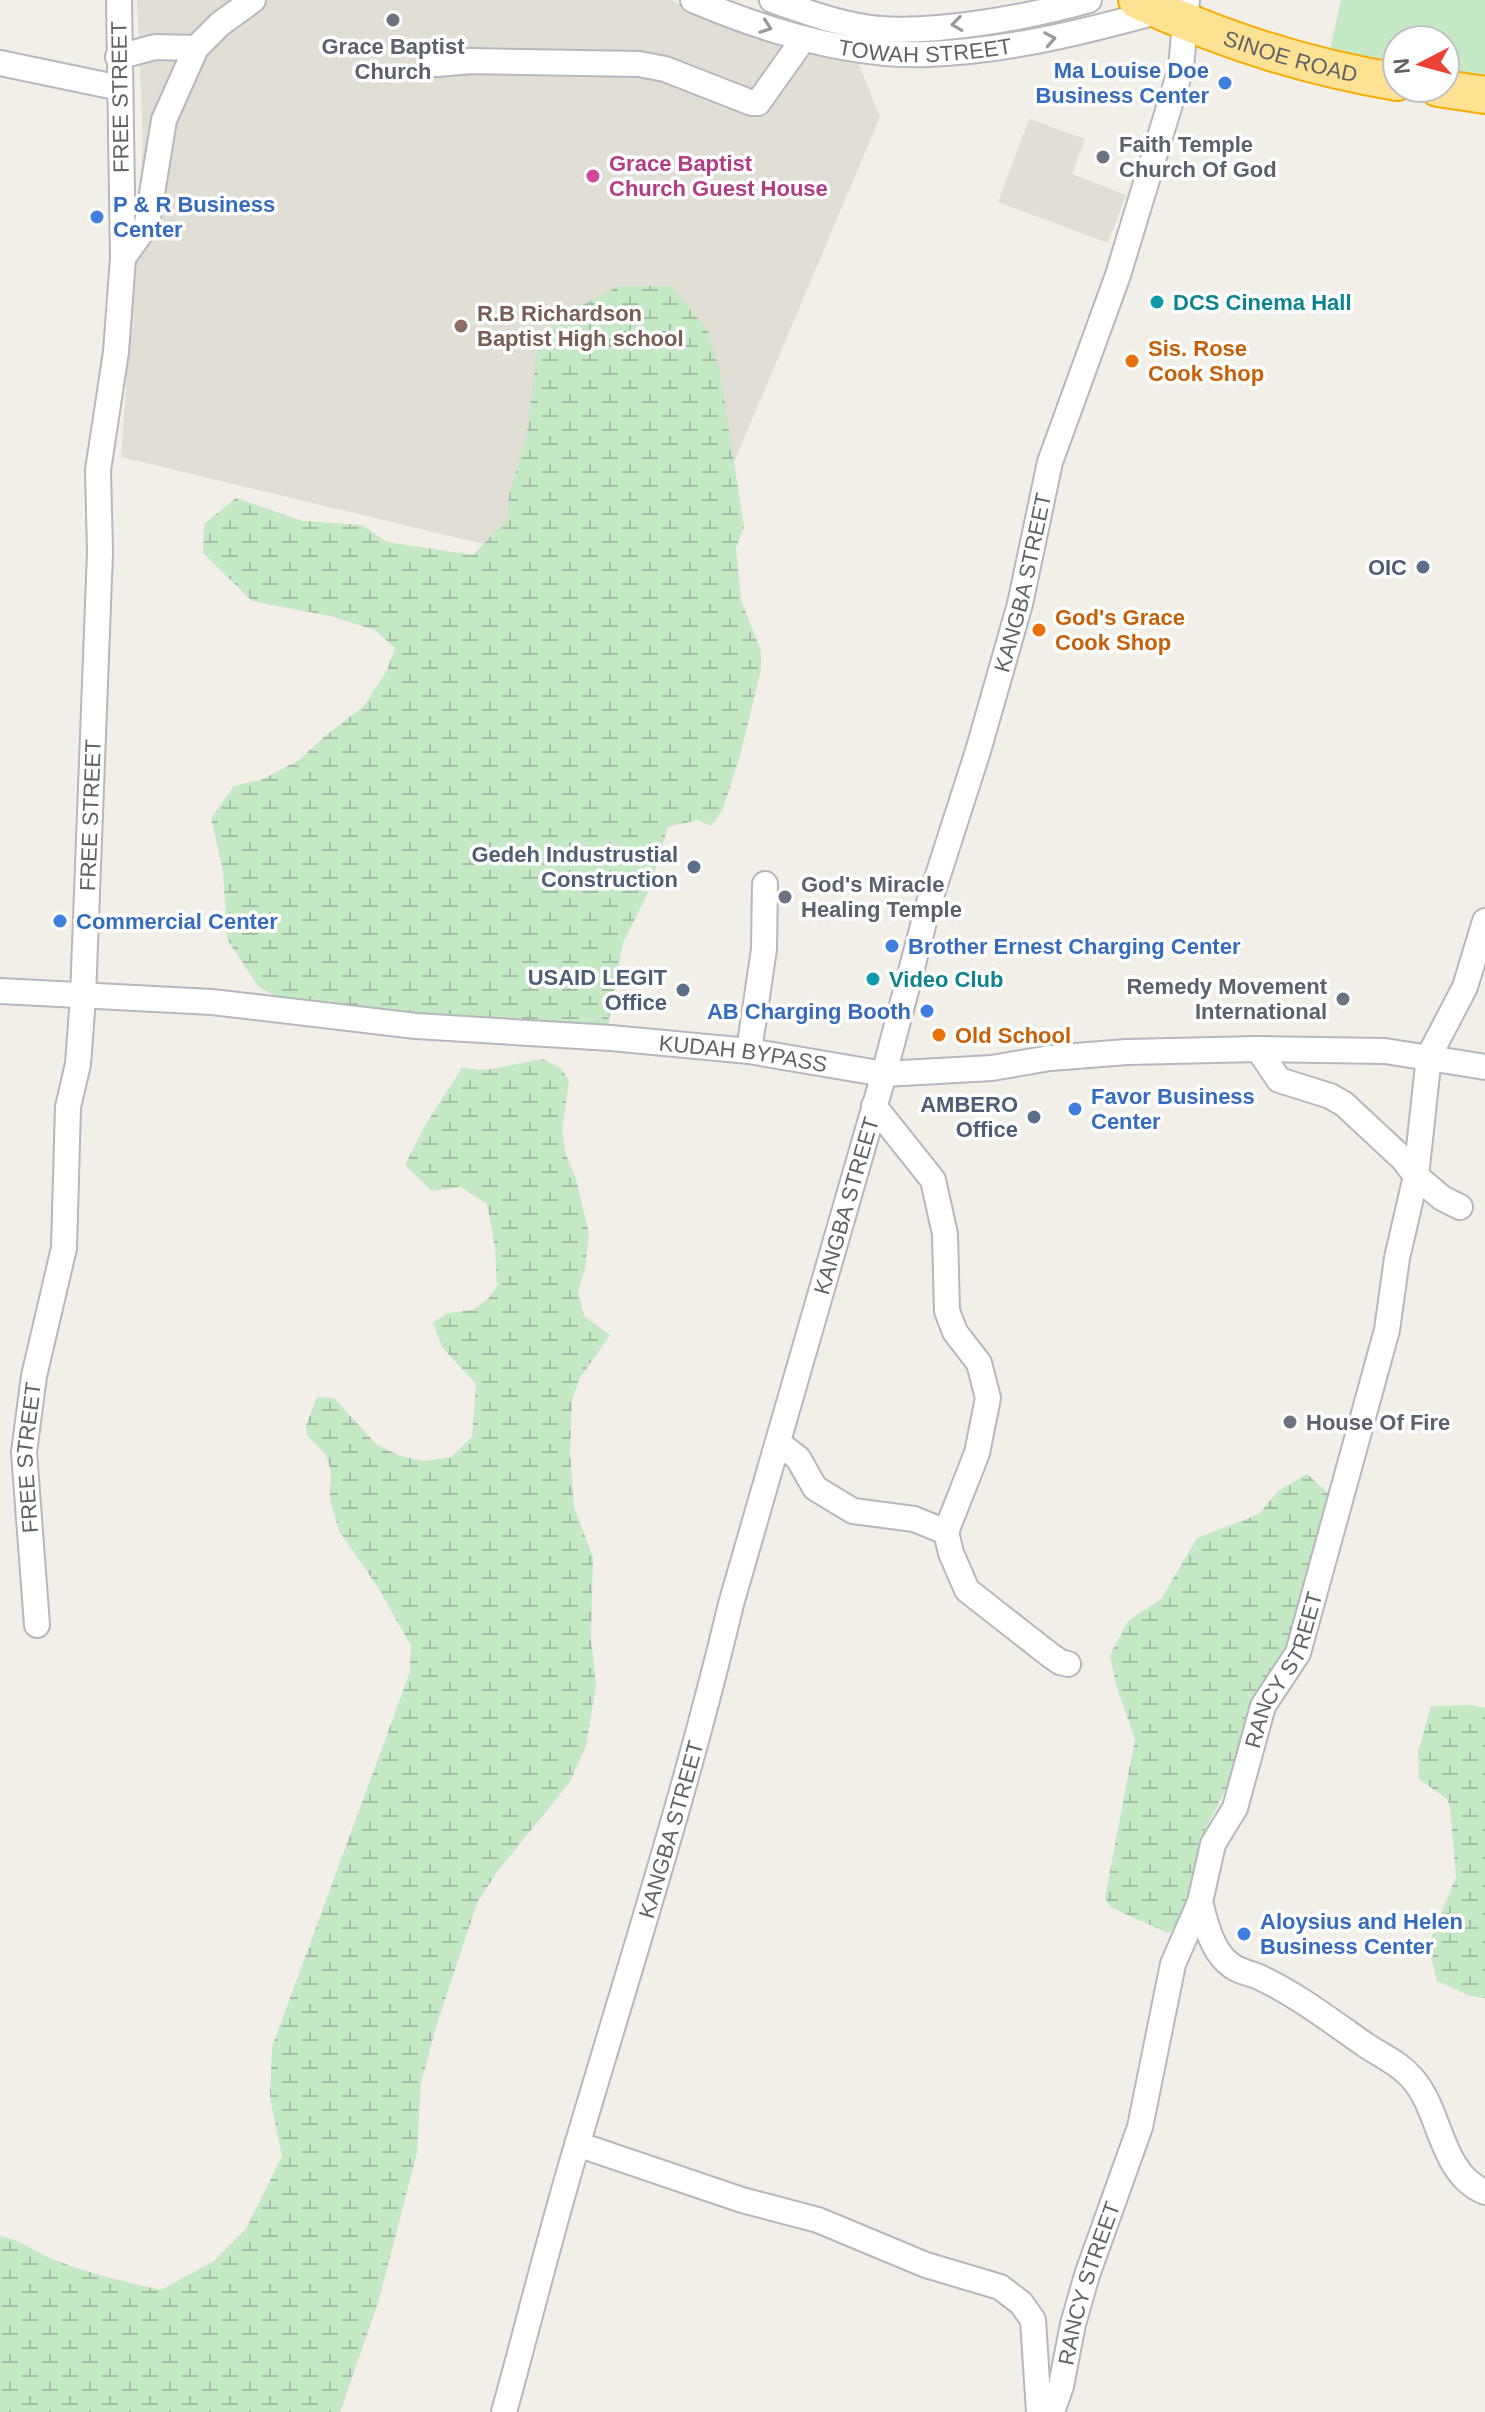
<svg xmlns="http://www.w3.org/2000/svg" width="1485" height="2412" font-family="Arial,sans-serif">
  <style>
    .education { fill: #e1ded6 }
    .grass { fill: #c5e8c5 }
    .wetland { fill: url(#wetland-marsh) }
    .lines { fill: none; stroke-linecap: round; stroke-linejoin: round }
    .minor-casing { stroke: #b5b8bc; stroke-width: 28 }
    .highway-casing { stroke: #f9ab00; stroke-width: 40 }
    .minor { stroke: #fff; stroke-width: 24 }
    .highway { stroke: #fde293; stroke-width: 36 }
    .oneway { stroke: #979a9d }
    .worship-dot { fill: #6b7280; stroke: #fff; stroke-width: 3 }
    .shop-dot { fill: #3f7fe0; stroke: #fff; stroke-width: 3 }
    .hotel-dot { fill: #d1479c; stroke: #fff; stroke-width: 3 }
    .culture-dot { fill: #0f9aa8; stroke: #fff; stroke-width: 3 }
    .education-dot { fill: #8d6e63; stroke: #fff; stroke-width: 3 }
    .food-dot { fill: #e8710a; stroke: #fff; stroke-width: 3 }
    .service-dot { fill: #5c6f8a; stroke: #fff; stroke-width: 3 }
    .labels { text-anchor: middle; dominant-baseline: central; stroke-width: 7; stroke-linejoin: round; paint-order: stroke }
    .street-label { font-size: 22px; fill: #5f6368; stroke: #fff }
    .worship-label { font-size: 22px; font-weight: bold; fill: #5b616d; stroke: #fff; text-anchor: start }
    .shop-label { font-size: 22px; font-weight: bold; fill: #366cbe; stroke: #fff; text-anchor: start }
    .hotel-label { font-size: 22px; font-weight: bold; fill: #b23c85; stroke: #fff; text-anchor: start }
    .culture-label { font-size: 22px; font-weight: bold; fill: #0d838f; stroke: #fff; text-anchor: start }
    .education-label { font-size: 22px; font-weight: bold; fill: #785e54; stroke: #fff; text-anchor: start }
    .food-label { font-size: 22px; font-weight: bold; fill: #c56008; stroke: #fff; text-anchor: start }
    .service-label { font-size: 22px; font-weight: bold; fill: #4e5e75; stroke: #fff; text-anchor: end }
  </style>
  <defs>
    <pattern id="wetland-marsh" width="20" height="14" patternUnits="userSpaceOnUse" patternTransform="scale(2)"><rect width="20" height="14" fill="#c5e8c5"/><path d="M1 5h8M5 5V1M11 12h8M15 12V8" fill="none" stroke="#a3c0a4"/></pattern>
  </defs>
  <rect width="100%" height="100%" fill="#f1efe8"/>
  <path class="education" d="M137 0H671L743 34 858 62 880 117 713 512 687 593 121 457 143 144Z
    M1029 119 1085 139 1072 174 1126 195 1108 243 998 202Z"/>
  <path class="grass" d="M1341 0H1485V85L1445 76V40H1397V65L1330 50Z"/>
  <path class="wetland" d="M619 286H672L708 331 720 371 744 527 736 548 741 600 761 651V669L741 752 723 809 711 826 698 820 668 827 648 893 623 943 606 1036 290 1005 258 986 227 939 223 871 211 818 234 786 263 779 299 760 324 737 364 706 387 670 395 648 375 630 330 616 252 601 203 553 204 524 236 498 303 521 362 525 387 542 473 555 507 519 509 496 527 433 538 341 562 316Z
    M542 1059 561 1068 569 1081 562 1132 566 1155 576 1179 589 1233 585 1269 578 1292 584 1316 610 1335 580 1378 572 1400 570 1451 574 1507 593 1557 591 1638 596 1685 586 1746 570 1782 497 1872 477 1903 436 2027 421 2083 417 2153 378 2303 340 2412H0V2236C21 2239 38 2254 57 2261 91 2274 126 2282 161 2290L214 2261 246 2229 282 2156 270 2098 272 2047 410 1672 411 1646 379 1589 339 1531 330 1499 331 1471 326 1455 307 1435 306 1425 317 1397 334 1398 376 1444 400 1456 423 1461 451 1457 472 1437 476 1384 442 1347 433 1323 447 1313 473 1310 489 1298 497 1286 495 1248 487 1204 461 1187 432 1191 405 1165 424 1127 462 1068 486 1070Z
    M1307 1474 1329 1494 1327 1528 1303 1604 1238 1765 1199 1842 1194 1884 1179 1927 1168 1933 1110 1907 1105 1897 1135 1739 1116 1685 1110 1655 1128 1621 1161 1599 1197 1538 1259 1514 1278 1491Z
    M1471 1705 1485 1708V1998L1470 1996 1437 1981 1428 1945 1456 1877 1450 1807 1447 1799 1419 1779 1418 1752 1431 1706Z"/>
  <g class="lines">
    <defs>
      <g id="minor">
        <path id="s1" d="M693 0C764 30 850 57 928 54 1007 51 1084 32 1160 11"/>
        <path d="M772 0C806 12 844 26 880 29 941 33 1030 17 1089 0"/>
        <path d="M118 57 155 47 196 48"/>
        <path d="M0 63 120 88"/>
        <path d="M436 64 472 61 639 64 665 69 752 103H758L797 48"/>
        <path d="M123 258 147 224 164 120 196 48 220 24 253 0"/>
        <path id="s2" d="M0 991 212 1002 416 1026 611 1038 749 1051 884 1074 992 1068 1050 1058 1127 1052 1258 1049 1385 1051 1485 1067"/>
        <path d="M1258 1049 1279 1080 1330 1096 1344 1104 1403 1159 1416 1176 1442 1198 1460 1207"/>
        <path d="M749 1051 764 949 765 884"/>
        <path d="M874 1106 933 1180 945 1234 947 1311 955 1332 979 1363 988 1398 977 1453 946 1532"/>
        <path d="M778 1443 798 1458 815 1488 853 1511 914 1519 946 1532 951 1553 967 1590 1050 1655 1060 1662 1068 1664"/>
        <path id="s3" d="M37 1625 24 1452 34 1376 64 1248 68 1107 78 1064 83 997 100 552 98 470 116 352 123 258 119 0"/>
        <path d="M1200 1902C1205 1921 1211 1948 1227 1962 1237 1972 1248 1972 1259 1977 1298 1995 1332 2022 1367 2046 1382 2056 1399 2063 1411 2077 1442 2110 1439 2173 1485 2192"/>
        <path d="M577 2144 742 2200 818 2220 926 2265 1000 2287 1021 2303 1033 2320 1039 2412"/>
        <path id="s4" d="M504 2412C529 2322 551 2231 578 2142 631 1963 688 1785 731 1604L884 1074 929 903 978 751 1020 604 1050 462 1118 275 1181 68 1187 0"/>
        <path id="s5" d="M1052 2412 1061 2386 1073 2324 1087 2275 1140 2127 1173 1964 1200 1902 1213 1844 1235 1808 1263 1706 1298 1653 1387 1330 1397 1258 1416 1176 1429 1056 1465 987 1485 921"/>
      </g>
      <g id="highway">
        <path id="s6" d="M1137 0C1219 39 1307 67 1397 82"/>
        <path d="M1438 88 1485 95"/>
      </g>
    </defs>
    <use href="#minor" class="minor-casing"/>
    <use href="#highway" class="highway-casing"/>
    <use href="#minor" class="minor"/>
    <use href="#highway" class="highway"/>
  </g>
  <defs><path id="oneway-chevron" d="M-2-3.5L2.5 0L-2 3.5" fill="none" stroke-width="1.6" stroke-linecap="round" stroke-linejoin="round" transform="scale(2)"/></defs>
  <g class="oneway">
    <use href="#oneway-chevron" transform="translate(957 24) rotate(173)"/>
    <use href="#oneway-chevron" transform="translate(766 27) rotate(20)"/>
    <use href="#oneway-chevron" transform="translate(1050 39) rotate(-10)"/>
  </g>
  <g class="worship-dot">
    <circle cx="393" cy="20" r="8"/>
    <circle cx="1103" cy="157" r="8"/>
    <circle cx="785" cy="897" r="8"/>
    <circle cx="1343" cy="999" r="8"/>
    <circle cx="1290" cy="1422" r="8"/>
  </g>
  <g class="shop-dot">
    <circle cx="1225" cy="83" r="8"/>
    <circle cx="97" cy="217" r="8"/>
    <circle cx="60" cy="921" r="8"/>
    <circle cx="892" cy="946" r="8"/>
    <circle cx="927" cy="1011" r="8"/>
    <circle cx="1075" cy="1109" r="8"/>
    <circle cx="1244" cy="1934" r="8"/>
  </g>
  <circle class="hotel-dot" cx="593" cy="176" r="8"/>
  <g class="culture-dot">
    <circle cx="1157" cy="302" r="8"/>
    <circle cx="873" cy="979" r="8"/>
  </g>
  <circle class="education-dot" cx="461" cy="326" r="8"/>
  <g class="food-dot">
    <circle cx="1132" cy="361" r="8"/>
    <circle cx="1039" cy="630" r="8"/>
    <circle cx="939" cy="1035" r="8"/>
  </g>
  <g class="service-dot">
    <circle cx="1423" cy="567" r="8"/>
    <circle cx="694" cy="867" r="8"/>
    <circle cx="683" cy="990" r="8"/>
    <circle cx="1034" cy="1117" r="8"/>
  </g>
  <g class="labels">
    <g class="street-label">
      <text stroke="none"><textPath href="#s1" startOffset="240">TOWAH STREET</textPath></text>
      <text stroke="none"><textPath href="#s6" startOffset="164">SINOE ROAD</textPath></text>
      <text transform="translate(120 97) rotate(-91)">FREE STREET</text>
      <text stroke="none"><textPath href="#s4" startOffset="1902">KANGBA STREET</textPath></text>
      <text stroke="none"><textPath href="#s3" startOffset="816">FREE STREET</textPath></text>
      <text stroke="none"><textPath href="#s2" startOffset="746">KUDAH BYPASS</textPath></text>
      <text stroke="none"><textPath href="#s4" startOffset="1254">KANGBA STREET</textPath></text>
      <text stroke="none"><textPath href="#s3" startOffset="168">FREE STREET</textPath></text>
      <text stroke="none"><textPath href="#s5" startOffset="782">RANCY STREET</textPath></text>
      <text stroke="none"><textPath href="#s4" startOffset="606">KANGBA STREET</textPath></text>
      <text stroke="none"><textPath href="#s5" startOffset="134">RANCY STREET</textPath></text>
    </g>
    <g class="worship-label">
      <text x="393" y="46" text-anchor="middle">Grace Baptist<tspan x="393" dy="25">Church</tspan></text>
      <text x="1119" y="144">Faith Temple<tspan x="1119" dy="25">Church Of God</tspan></text>
      <text x="801" y="884">God's Miracle<tspan x="801" dy="25">Healing Temple</tspan></text>
      <text x="1327" y="986" text-anchor="end">Remedy Movement<tspan x="1327" dy="25">International</tspan></text>
      <text x="1306" y="1422">House Of Fire</text>
    </g>
    <g class="shop-label">
      <text x="1209" y="70" text-anchor="end">Ma Louise Doe<tspan x="1209" dy="25">Business Center</tspan></text>
      <text x="113" y="204">P &amp; R Business<tspan x="113" dy="25">Center</tspan></text>
      <text x="76" y="921">Commercial Center</text>
      <text x="908" y="946">Brother Ernest Charging Center</text>
      <text x="911" y="1011" text-anchor="end">AB Charging Booth</text>
      <text x="1091" y="1096">Favor Business<tspan x="1091" dy="25">Center</tspan></text>
      <text x="1260" y="1921">Aloysius and Helen<tspan x="1260" dy="25">Business Center</tspan></text>
    </g>
    <g class="hotel-label">
      <text x="609" y="163">Grace Baptist<tspan x="609" dy="25">Church Guest House</tspan></text>
    </g>
    <g class="culture-label">
      <text x="1173" y="302">DCS Cinema Hall</text>
      <text x="889" y="979">Video Club</text>
    </g>
    <g class="education-label">
      <text x="477" y="313">R.B Richardson<tspan x="477" dy="25">Baptist High school</tspan></text>
    </g>
    <g class="food-label">
      <text x="1148" y="348">Sis. Rose<tspan x="1148" dy="25">Cook Shop</tspan></text>
      <text x="1055" y="617">God's Grace<tspan x="1055" dy="25">Cook Shop</tspan></text>
      <text x="955" y="1035">Old School</text>
    </g>
    <g class="service-label">
      <text x="1407" y="567">OIC</text>
      <text x="678" y="854">Gedeh Industrustial<tspan x="678" dy="25">Construction</tspan></text>
      <text x="667" y="977">USAID LEGIT<tspan x="667" dy="25">Office</tspan></text>
      <text x="1018" y="1104">AMBERO<tspan x="1018" dy="25">Office</tspan></text>
    </g>
  </g>
  <g transform="translate(1421 64) rotate(264)"><circle r="38" fill="#ffffff" stroke="#bfc1c3" stroke-width="2"/>
  <path d="M0-6L14 30L0 20L-14 30Z" fill="#ea4335"/>
  <text y="-12" font-size="22" font-weight="bold" text-anchor="middle" fill="#5f6368">N</text>
  </g>
</svg>
